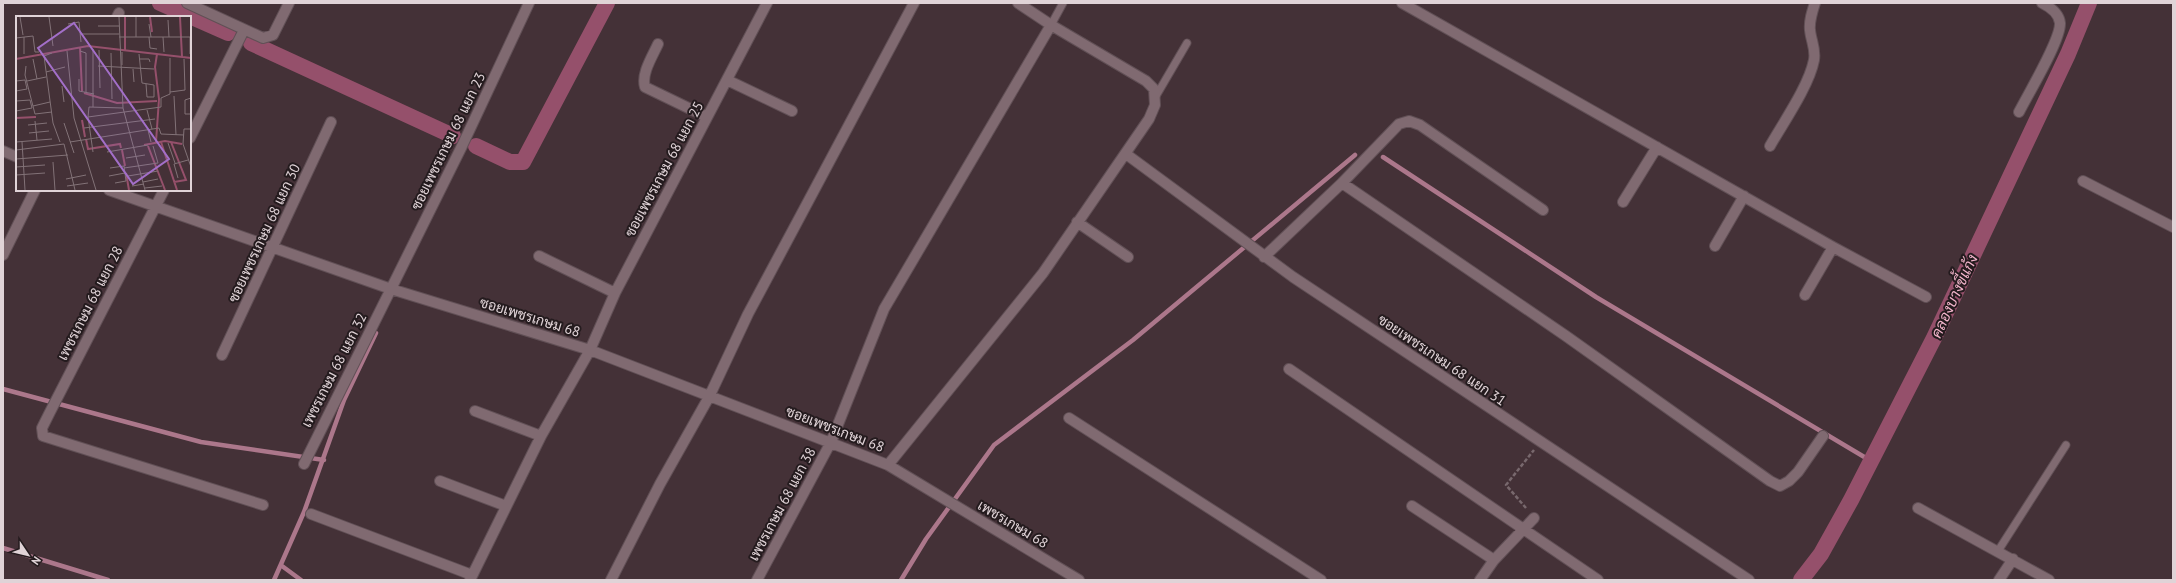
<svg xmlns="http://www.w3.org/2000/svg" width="2176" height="583" font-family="'PT Sans',Sarabun,sans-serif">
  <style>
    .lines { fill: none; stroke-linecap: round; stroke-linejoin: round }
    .stream { stroke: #ac778b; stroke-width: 4.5 }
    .canal { stroke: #95506b; stroke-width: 16 }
    .service-casing { stroke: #615056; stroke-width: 9 }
    .minor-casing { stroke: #615056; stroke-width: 12 }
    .path { stroke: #78686d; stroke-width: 2.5; stroke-dasharray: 4 2; stroke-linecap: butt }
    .service { stroke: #806a71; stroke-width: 7 }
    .minor { stroke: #806a71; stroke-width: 10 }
    .labels { text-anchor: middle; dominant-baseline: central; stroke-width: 4; stroke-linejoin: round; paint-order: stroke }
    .street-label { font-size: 14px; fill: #e0d3d7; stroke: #241b1e }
    .water-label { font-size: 15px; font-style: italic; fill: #f3b5cb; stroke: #241b1e }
    .inset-river { fill: none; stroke: #95506b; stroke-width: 2 }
    .inset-road { fill: none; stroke: #827277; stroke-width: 1 }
    .view { fill: #a36fc9; fill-opacity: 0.15; stroke: #a36fc9; stroke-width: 2 }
    .inset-edge { fill: none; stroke: #e0d3d7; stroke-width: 2 }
  </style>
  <rect width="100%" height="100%" fill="#443137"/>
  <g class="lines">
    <path class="stream" d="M1383 157 1596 297 1871 461
      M3 389 201 442 324 460
      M3 548 108 580
      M282 566 301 580
      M274 580 304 512 344 400 376 333
      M901 580 926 539 994 445 1133 340 1355 155"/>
    <path class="canal" d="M160 3 228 33
      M251 43 453 136
      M476 146 510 162H523L607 3
      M1801 580 1821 554 1851 500 1934 338 2068 54 2089 3"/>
    <defs>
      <path id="service" d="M1051 25 1063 3
        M1156 96 1187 43
        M1998 551 2066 445"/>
      <path id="minor" d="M187 3 263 38 273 35 289 3
        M1402 3 1833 247 1926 297
        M117 17 119 13
        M658 44C652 57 641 74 645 87L707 117
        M727 80 792 111
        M2019 112C2028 94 2061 40 2060 23 2059 13 2050 7 2042 3
        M190 138 244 30
        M1770 146C1783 123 1809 86 1814 60 1816 49 1811 41 1810 30 1809 21 1812 12 1815 3
        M3 151 17 157
        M1126 154 1293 277 1749 580
        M2083 181 2173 227
        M1342 183 1566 336 1770 481 1780 486 1789 481 1798 472 1823 436
        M109 190 391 289 590 350 888 465 1079 580
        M164 190 50 412 42 428 43 436 263 505
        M1623 202 1657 147
        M1077 222 1128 257
        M1715 246 1744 196
        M3 255 35 190
        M539 256 615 293
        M1264 257 1342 183 1399 124 1409 121 1420 125 1543 210
        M1805 295 1833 247
        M222 355 331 122
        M1289 369 1598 580
        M475 411 541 436
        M1069 418 1321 580
        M304 464 462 146 529 3
        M888 465 1043 273 1149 119 1155 105 1154 89 1146 81 1051 25
        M440 481 506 506
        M1412 506 1494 560
        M1918 508 2049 580
        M311 514 472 575
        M470 580 541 436 590 350 615 293 767 3
        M611 580 660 484 709 397 748 314 802 213 914 3
        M757 580 831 442 884 309 1051 25 1018 3
        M1480 580 1494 560 1534 518
        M1999 580 2013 559"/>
    </defs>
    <use href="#service" class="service-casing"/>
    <use href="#minor" class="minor-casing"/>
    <path class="path" d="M1526 508 1506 485 1534 450"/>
    <use href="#service" class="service"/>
    <use href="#minor" class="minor"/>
  </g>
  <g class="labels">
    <g class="street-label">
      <text transform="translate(448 141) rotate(-64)">ซอยเพชรเกษม 68 แยก 23</text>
      <text transform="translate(664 169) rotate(-62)">ซอยเพชรเกษม 68 แยก 25</text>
      <text transform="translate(264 233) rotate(-65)">ซอยเพชรเกษม 68 แยก 30</text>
      <text transform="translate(90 303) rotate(-63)">เพชรเกษม 68 แยก 28</text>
      <text transform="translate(530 317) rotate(17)">ซอยเพชรเกษม 68</text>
      <text transform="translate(1442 360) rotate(34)">ซอยเพชรเกษม 68 แยก 31</text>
      <text transform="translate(334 370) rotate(-63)">เพชรเกษม 68 แยก 32</text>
      <text transform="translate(835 429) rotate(21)">ซอยเพชรเกษม 68</text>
      <text transform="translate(782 504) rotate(-62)">เพชรเกษม 68 แยก 38</text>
      <text transform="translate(1013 524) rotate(31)">เพชรเกษม 68</text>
    </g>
    <g class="water-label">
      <text transform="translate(1954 296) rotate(-65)">คลองบางขี้แก้ง</text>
    </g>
  </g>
  <g transform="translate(16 16)">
    <rect width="175" height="175" fill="#443137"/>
    <path class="inset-river" d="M109 1V34M134 1 136 16M164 1 166 41M64 31 66 75M0 43 72 30 175 42M68 77 101 87 141 85M0 102 20 101M66 104 69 121M70 123 72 133 104 128 105 132M140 126 143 83 139 51 141 38M145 126 161 174M155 126 170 164 158 166M128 129 149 125 166 128M132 130 149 174M106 134 109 150M110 157 113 174"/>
    <path class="inset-road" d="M4 1 7 19M33 1 37 30M103 1 107 92 129 174M120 1V21M152 4 153 21M52 8 63 6 65 26M133 8 135 21M82 10H103M64 18H103M8 21V38M103 21H175M133 21 134 32 141 33M147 21 148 36M174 21V38M0 22 17 20 19 36H23M77 33V91M83 34 84 72M51 35 58 102 80 174M64 35 70 37V76M36 37 28 40 37 107 44 126M95 37 96 83M123 38 126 67 138 69V81H131L130 68M17 43 21 63M124 43H133L134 46M106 49V36M10 50 9 59 19 98 36 96M82 50 138 53M117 53 118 66M30 56 49 51M63 63V75L78 78M0 65 9 64 11 73 0 75M11 65 30 61M46 70 48 86M154 76 169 74 168 43M158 80 160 119M175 82 169 84V98H175M0 85 14 84 16 92 0 95M17 90 34 86M131 94 136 113M72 101 73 91 107 92M19 105 21 124M48 107 58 137M12 109 31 107M68 112 139 103M175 113H168L167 128 175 151M132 114 135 126M13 117 33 115M0 126 36 123M6 126 9 174M54 126 143 112 145 118 168 119M152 127 159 147M0 134 48 128 59 174M77 136 72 101 145 91V82L154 78V42M91 136 132 129M110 142 129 139M0 143 52 139M37 146 39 174M0 151 29 149M94 152 108 150 110 165 99 167M108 152 142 147 137 130M0 159 29 157M93 160 109 157M112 160 142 155M162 162 158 148 172 144M50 163 70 159M127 166 142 163M51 170 72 167M116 170 128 168M129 172 146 170"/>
    <path class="view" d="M58 7 153 143 117 168 22 32Z"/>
    <rect width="175" height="175" class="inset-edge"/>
  </g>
  <rect width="2176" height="583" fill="none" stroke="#e0d3d7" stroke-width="8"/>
  <g transform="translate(28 555) rotate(125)" stroke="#241b1e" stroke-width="3" paint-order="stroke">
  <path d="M0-3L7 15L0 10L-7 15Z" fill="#e0d3d7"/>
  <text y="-6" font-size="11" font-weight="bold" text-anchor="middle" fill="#e0d3d7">N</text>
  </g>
</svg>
